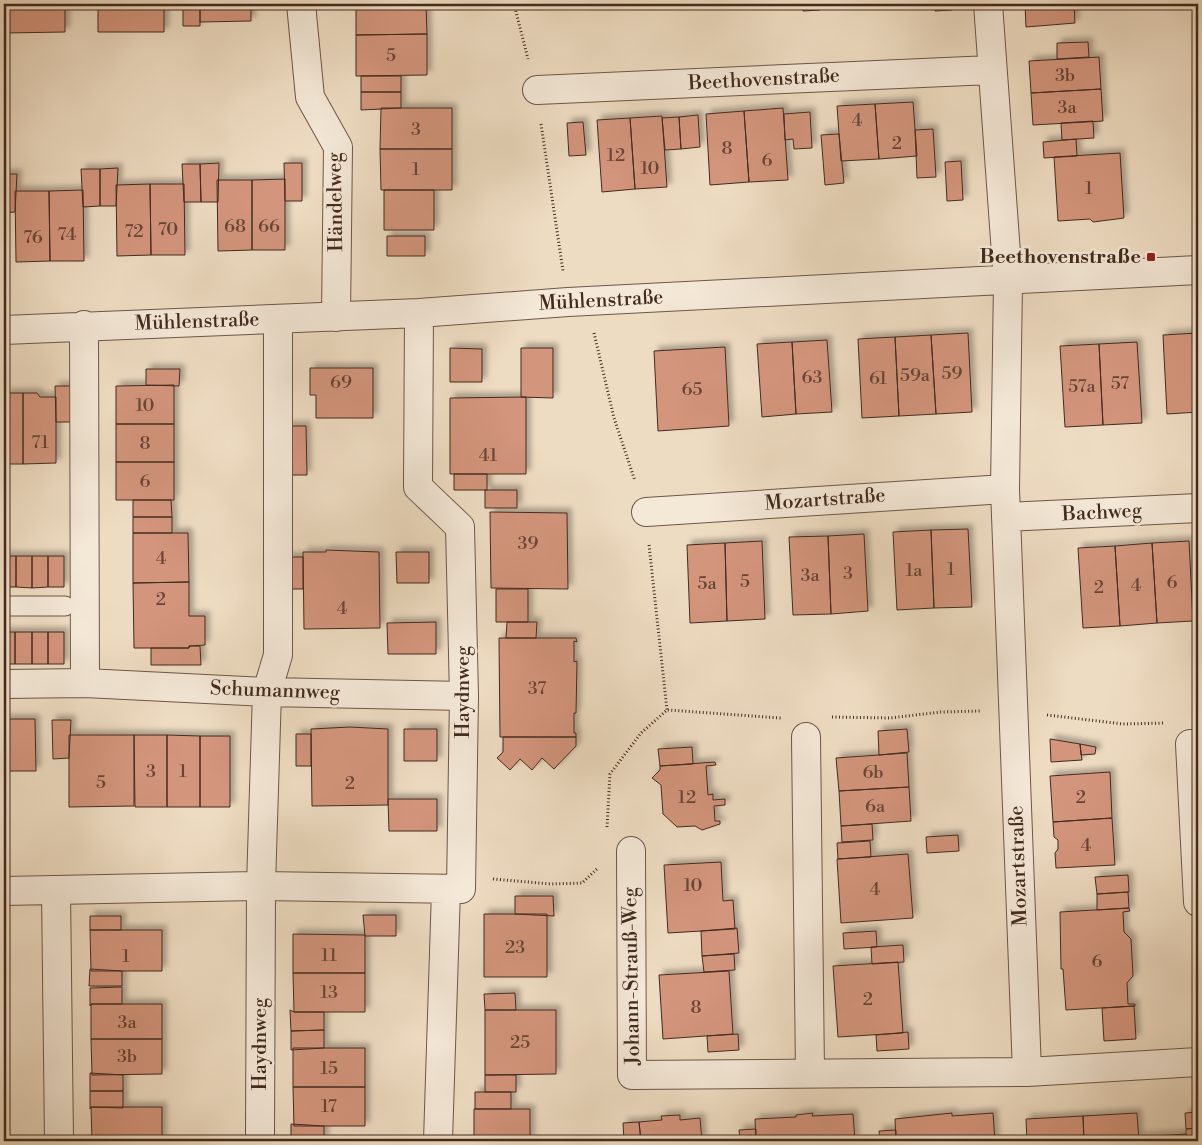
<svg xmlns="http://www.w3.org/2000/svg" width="1202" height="1145" font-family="'Libre Bodoni',serif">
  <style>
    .building { fill: #d3957b; stroke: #432a1f; filter: url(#shadow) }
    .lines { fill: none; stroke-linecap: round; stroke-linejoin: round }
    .service-casing { stroke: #6e5648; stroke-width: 21 }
    .minor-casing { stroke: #6e5648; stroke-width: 30 }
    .path { stroke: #432a1f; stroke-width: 3; stroke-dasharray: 1 2.5; stroke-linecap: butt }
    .service { stroke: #f4e8d7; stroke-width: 19 }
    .minor { stroke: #f4e8d7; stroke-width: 28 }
    .poi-dot { fill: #8f2418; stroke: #f4e8d7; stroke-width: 2 }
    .labels { text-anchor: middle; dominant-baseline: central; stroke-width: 5; stroke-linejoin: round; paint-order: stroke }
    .number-label { font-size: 18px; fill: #674536 }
    .street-label { font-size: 20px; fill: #432a1f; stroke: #f4e8d7 }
    .poi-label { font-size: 20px; font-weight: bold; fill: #432a1f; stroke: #f4e8d7; text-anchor: end }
  </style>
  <defs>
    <filter id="shadow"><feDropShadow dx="4.5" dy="-4.5" stdDeviation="2.5" flood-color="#0004"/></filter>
  </defs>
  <rect width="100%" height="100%" fill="#eedcc2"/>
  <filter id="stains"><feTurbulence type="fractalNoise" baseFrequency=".004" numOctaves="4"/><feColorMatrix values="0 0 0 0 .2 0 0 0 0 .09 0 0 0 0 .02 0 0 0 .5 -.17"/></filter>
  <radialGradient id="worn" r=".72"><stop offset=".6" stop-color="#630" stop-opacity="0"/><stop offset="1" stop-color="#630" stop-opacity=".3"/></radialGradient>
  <path class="building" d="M4 4H65V32L4 33Z
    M98 4H164V32H98Z
    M164 4H183V7H164Z
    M183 4H200V26H183Z
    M200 4H251V21L200 22Z
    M356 4H426L427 34 356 35Z
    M589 4H622V7L589 9Z
    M622 4H655V5L622 7Z
    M802 4H820V10L803 11Z
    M935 4H951L952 10 935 11Z
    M1025 4H1074L1075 23 1026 27Z
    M427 34V75L356 76V35Z
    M1088 42 1089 57 1057 59V43Z
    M1099 57 1101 89 1031 93 1029 61Z
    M361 76H401V92H361Z
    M1101 89 1103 121 1033 125 1031 93Z
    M361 92H401V108L361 110Z
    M913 102 917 156 879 159 875 104Z
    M875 104 879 159 841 161 837 106Z
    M381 108H452V149H380Z
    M783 108 788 180 749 182 744 111Z
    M744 111 749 182 710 185 706 114Z
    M810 112 812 148 794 149 793 139 785 140 784 114Z
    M698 115 700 147 681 149 679 117Z
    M662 116 667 187 635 189 630 118Z
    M679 117 681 149 665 150 662 118Z
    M630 118 635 189 602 192 597 120Z
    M1093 121 1094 138 1062 140 1061 123Z
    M583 122 586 155 569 156 567 123Z
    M933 129 936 177 917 178 915 130Z
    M839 134 844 183 825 185 821 135Z
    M1076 139 1077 156 1044 158 1043 142Z
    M380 149H452V190H381Z
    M1120 153 1124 218 1093 222 1090 219 1058 221 1054 157Z
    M961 161 963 200 947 201 945 162Z
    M219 163 218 202H201L200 164Z
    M284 163H302V201H285Z
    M182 164H200L201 202H184Z
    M118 168 116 206H100V169Z
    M81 169H100V206L83 207Z
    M4 174H17L15 212 4 213Z
    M285 179V250H252V180Z
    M217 180H252V250L218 251Z
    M150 184H184L185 255H151Z
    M150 184 151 255 117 256 116 185Z
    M83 190 84 261H50L49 191Z
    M384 190H434V230H384Z
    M15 191H49L50 261 16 262Z
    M387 236H425V256H387Z
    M968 333 972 412 936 414 931 335Z
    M1198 333V412L1167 414 1163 335Z
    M931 335 936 414 899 416 895 337Z
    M895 337 899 416 862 418 858 339Z
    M827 340 832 412 796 414 792 342Z
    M792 342 796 414 762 417 757 344Z
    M1137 342 1142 423 1103 425 1099 344Z
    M1099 344 1103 425 1065 427 1060 346Z
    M725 347 729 426 658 431 654 351Z
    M450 348 482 349V382H450Z
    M521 348H553V398L521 397Z
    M310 368H373V418H316V395H310Z
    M146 369H180L179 386 146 385Z
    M174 385V424H116V386Z
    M55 386H72V422H56Z
    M8 393H23V464H4V397Z
    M23 393H37L40 397H56V463L23 464Z
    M526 397V474H450V398Z
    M116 424H174V462H116Z
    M286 426H306L307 475H286Z
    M116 462H174V500H116Z
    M454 474H487V490H454Z
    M485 490H517V508H485Z
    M133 500H171L172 517H133Z
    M490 512 567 513 568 589 491 588Z
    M133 517H172V533H133Z
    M968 529 972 607 934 608 931 530Z
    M931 530 934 608 897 610 893 532Z
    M133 533H188L189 582 133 583Z
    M864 534 868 611 831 614 828 536Z
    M828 536 831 614 793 615 789 537Z
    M762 541 765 619 727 621 725 543Z
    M1189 541 1193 621 1157 623 1152 543Z
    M725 543 727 621 690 623 687 545Z
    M1152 543 1157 623 1120 626 1115 546Z
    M1115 546 1120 626 1083 628 1078 548Z
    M326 550 379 552 380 628 304 629 303 552H326Z
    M396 552H429V583H397Z
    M4 556H16V587H4Z
    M16 556H32V588L16 587Z
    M32 556H48V587L32 588Z
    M48 556H64V587H48Z
    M287 557H303V589H287Z
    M189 582V616H205V645L189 646V648H134L133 583Z
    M496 589H528V622H496Z
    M436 622V654H388L387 623Z
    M507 622H537L536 638H506Z
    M4 632H15V664H4Z
    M15 632H32V664H15Z
    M32 632H48V664H32Z
    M48 632H64V664H48Z
    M499 638H576L577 642 574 641V662L577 661 576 713H574V733H576V737H500Z
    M189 646H200L201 665H151V648H189Z
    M4 719H35L36 771H4Z
    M52 720H71L69 758 53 759Z
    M350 727 388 729V805L312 806 311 729Z
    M404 729H437V761H404Z
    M907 729 909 752 879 755 878 731Z
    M296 734H311V766H296Z
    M69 735H134V806L69 807Z
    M134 735H167V807H135Z
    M167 735 200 736V807H167Z
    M200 736H230V807H200Z
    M503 737H576V746L554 769 542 758 532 770 520 759 510 770 497 758 503 752Z
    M1050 739 1080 744 1082 760 1051 762Z
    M1080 744 1096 747 1095 754 1081 755Z
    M692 747 693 764 660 766 658 749Z
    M907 753 909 787 839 791 836 758Z
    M715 762 716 765 706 766 708 795 713 794V800L725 799V805L714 806 715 821H720V824L702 830 695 826 677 827 663 814 661 785 652 778 660 770V766Z
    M1110 772 1112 818 1053 822 1050 776Z
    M909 787 911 821 841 826 839 791Z
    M388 799H437V831H389Z
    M1112 818 1115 865 1056 868 1055 853 1058 849V840L1054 837 1053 822Z
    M872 824 873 840 842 842 841 826Z
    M958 835 959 851 927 853 926 837Z
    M870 841 871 857 838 859 837 843Z
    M908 854 913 918 841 923 837 859Z
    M721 862 723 901 733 900 735 929 668 933 664 865Z
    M1128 875 1129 892 1097 894 1095 877Z
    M1128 892 1129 908 1097 910V894Z
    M515 896H553L554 916 515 914Z
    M1129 908 1130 911 1123 912 1124 932 1131 939 1133 976 1127 983 1128 1004H1135V1006L1066 1010 1063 969H1061L1060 912Z
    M484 914H547V977H484Z
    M363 915H396V936H365Z
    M90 916H121V930H90Z
    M737 928 739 953 702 956 701 931Z
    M90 930H162V971H91Z
    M876 931 877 947 844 949 843 933Z
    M293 934 365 935V973H293Z
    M903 945 904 962 872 964 871 947Z
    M734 954 735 970 704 972 702 956Z
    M898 962 903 1033 838 1037 833 966Z
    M90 969 122 971V986H89Z
    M729 971 733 1034 663 1039 659 975Z
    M293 973H365V1012H294Z
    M122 987V1004H91L90 1006V988Z
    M515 993 516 1010H485L484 994Z
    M91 1004H162V1039H91Z
    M1134 1006 1136 1039 1104 1041 1102 1008Z
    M290 1010 294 1012H324V1030L291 1031Z
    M485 1010H556V1074L485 1075Z
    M324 1030V1048L291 1050V1031Z
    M908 1032 909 1049 877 1051 876 1035Z
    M738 1034 739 1050 708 1052 707 1036Z
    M91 1039H162V1074L92 1075Z
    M293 1048H365V1087H293Z
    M90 1073 123 1075V1091H90Z
    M485 1075H516V1092H485Z
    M293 1087H365V1126H294Z
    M90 1091H123V1108L91 1107 90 1109Z
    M475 1092H511V1109H475Z
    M91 1107H162V1141H92Z
    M474 1109H530V1141H474Z
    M1198 1112V1128L1186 1129 1185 1113Z
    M813 1113 812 1116 853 1114 855 1141H756L755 1119 796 1117V1115Z
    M952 1113V1116L993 1113 995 1141H896L895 1119Z
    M1137 1113 1139 1141H1084L1083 1116Z
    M680 1115V1120L700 1118 702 1141H641L639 1122 662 1120 661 1116Z
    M1083 1116 1084 1141H1027L1026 1119Z
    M639 1122 641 1141H624L623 1123Z
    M291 1124 324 1126V1141H291Z
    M1198 1128V1141H1186V1129Z
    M756 1129V1141H740L739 1130Z
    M896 1130V1141H880L879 1131Z
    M1186 1134V1141H1139V1137Z"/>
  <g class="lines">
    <defs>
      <path id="service" d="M4 606H65"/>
      <path id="minor" d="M301 4 310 97 338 147 336 317
        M988 4 1008 281 1005 489 1027 1072 1198 1062
        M537 90 991 70
        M84 325 85 683
        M4 330 419 313 568 302 1198 270
        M646 512 1005 489
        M1006 517 1198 508
        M4 684 85 683 267 692 464 696
        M806 737 810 1073
        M1190 744 1198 902
        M631 851 632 1075 1027 1072
        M56 890 59 1141
        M4 891 261 886 461 889 464 696 460 527 418 487 419 313
        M260 1141 261 886 267 692 278 655V320
        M438 1141 446 890"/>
    </defs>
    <use href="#service" class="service-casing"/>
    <use href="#minor" class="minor-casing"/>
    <path class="path" d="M514 4 528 59
      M541 124 563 271
      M594 333 614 418 635 481
      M649 545 667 710
      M1047 715 1123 724 1165 723
      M832 717 890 718 941 712 981 711
      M607 827 610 774 641 733 667 710 781 718
      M493 879 551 884 582 883 598 868"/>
    <use href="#service" class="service"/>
    <use href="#minor" class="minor"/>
  </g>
  <rect class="poi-dot" x="1146" y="252" width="10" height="10" rx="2.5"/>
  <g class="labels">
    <g class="number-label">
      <text x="391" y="55">5</text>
      <text x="1065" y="75">3b</text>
      <text x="1067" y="107">3a</text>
      <text x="857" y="120">4</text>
      <text x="416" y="129">3</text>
      <text x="897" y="143">2</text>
      <text x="727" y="148">8</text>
      <text x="616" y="155">12</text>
      <text x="767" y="160">6</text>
      <text x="650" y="168">10</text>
      <text x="416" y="169">1</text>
      <text x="1089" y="188">1</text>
      <text x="235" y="226">68</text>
      <text x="269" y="226">66</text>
      <text x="168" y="229">70</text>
      <text x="134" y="231">72</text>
      <text x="67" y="234">74</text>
      <text x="33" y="237">76</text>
      <text x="952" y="373">59</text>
      <text x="915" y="375">59a</text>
      <text x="812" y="377">63</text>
      <text x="878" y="378">61</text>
      <text x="341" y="382">69</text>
      <text x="1120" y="383">57</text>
      <text x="1082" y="386">57a</text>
      <text x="692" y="389">65</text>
      <text x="145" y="405">10</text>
      <text x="40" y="442">71</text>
      <text x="145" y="443">8</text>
      <text x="488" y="455">41</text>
      <text x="145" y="481">6</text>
      <text x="528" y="543">39</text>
      <text x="161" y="558">4</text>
      <text x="951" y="569">1</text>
      <text x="914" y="570">1a</text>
      <text x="848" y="573">3</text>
      <text x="810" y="575">3a</text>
      <text x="745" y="581">5</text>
      <text x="1172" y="582">6</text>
      <text x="707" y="583">5a</text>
      <text x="1136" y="585">4</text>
      <text x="1099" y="587">2</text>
      <text x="161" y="599">2</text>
      <text x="342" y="608">4</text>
      <text x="537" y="688">37</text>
      <text x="151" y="771">3</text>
      <text x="183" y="771">1</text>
      <text x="873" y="772">6b</text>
      <text x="101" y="782">5</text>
      <text x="350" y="783">2</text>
      <text x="687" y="797">12</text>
      <text x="1081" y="797">2</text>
      <text x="875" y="806">6a</text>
      <text x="1086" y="845">4</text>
      <text x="693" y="885">10</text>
      <text x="875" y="889">4</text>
      <text x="515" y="947">23</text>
      <text x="329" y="955">11</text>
      <text x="126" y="956">1</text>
      <text x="1097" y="961">6</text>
      <text x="329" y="992">13</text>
      <text x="868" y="999">2</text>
      <text x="696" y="1007">8</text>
      <text x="127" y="1022">3a</text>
      <text x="520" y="1042">25</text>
      <text x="127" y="1056">3b</text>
      <text x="329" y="1068">15</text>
      <text x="329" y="1106">17</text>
    </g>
    <g class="street-label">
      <text transform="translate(764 80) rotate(-3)">Beethovenstraße</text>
      <text transform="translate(336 202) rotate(-91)">Händelweg</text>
      <text transform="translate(601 301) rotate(-3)">Mühlenstraße</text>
      <text transform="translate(197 322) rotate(-2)">Mühlenstraße</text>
      <text transform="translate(825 500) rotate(-4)">Mozartstraße</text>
      <text transform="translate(1102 513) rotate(-3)">Bachweg</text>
      <text transform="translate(275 691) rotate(2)">Schumannweg</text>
      <text transform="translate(463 692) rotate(-90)">Haydnweg</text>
      <text transform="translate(1019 866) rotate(-92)">Mozartstraße</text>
      <text transform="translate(632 976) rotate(-91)">Johann-Strauß-Weg</text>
      <text transform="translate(260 1044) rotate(-90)">Haydnweg</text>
    </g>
    <g class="poi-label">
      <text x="1141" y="257">Beethovenstraße</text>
    </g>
  </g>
  <rect width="1202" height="1145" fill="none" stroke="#eedcc2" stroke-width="20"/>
  <rect x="5" y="5" width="1192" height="1135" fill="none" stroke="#432a1f" stroke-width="2.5"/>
  <rect x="10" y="10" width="1182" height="1125" fill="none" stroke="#432a1f"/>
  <rect width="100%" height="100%" filter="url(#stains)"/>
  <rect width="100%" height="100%" fill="url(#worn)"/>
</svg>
